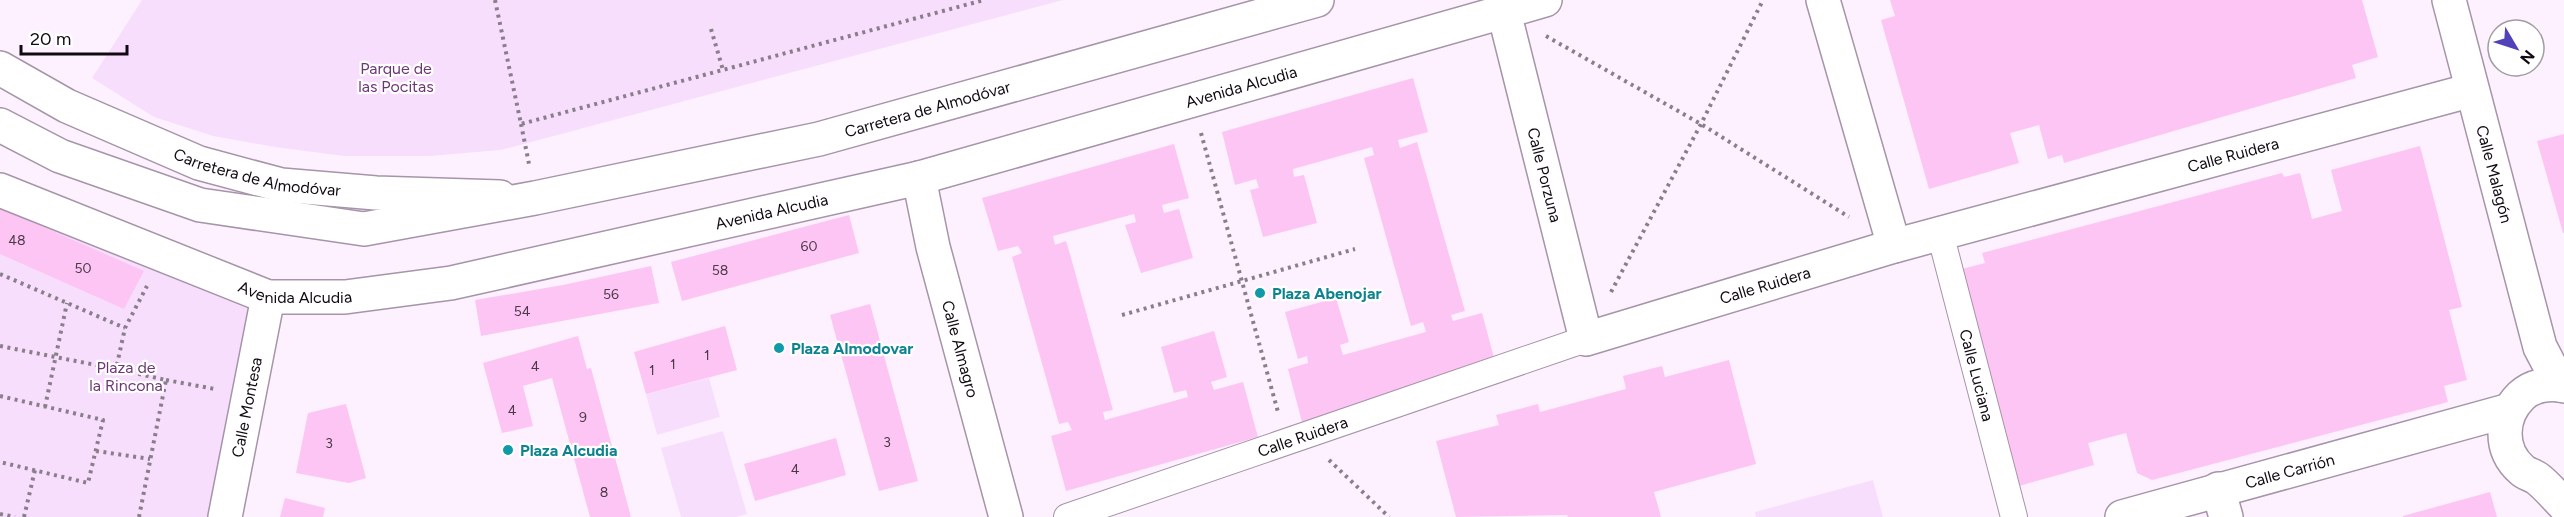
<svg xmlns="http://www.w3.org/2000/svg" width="2564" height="517" font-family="Figtree,sans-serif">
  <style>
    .green { fill: #f8defd }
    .building { fill: #fdc5f3 }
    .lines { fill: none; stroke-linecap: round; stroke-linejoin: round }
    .pedestrian-casing { stroke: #a694a9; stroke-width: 28 }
    .minor-casing { stroke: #a694a9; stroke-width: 36 }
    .secondary-casing { stroke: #a694a9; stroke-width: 36 }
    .path { stroke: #887f8a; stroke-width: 4; stroke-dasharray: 3 4.5; stroke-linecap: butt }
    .pedestrian { stroke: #fff; stroke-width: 26 }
    .minor { stroke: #fff; stroke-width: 33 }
    .secondary { stroke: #fff; stroke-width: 33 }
    .culture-dot { fill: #0f9aa8; stroke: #fff; stroke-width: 2 }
    .labels { text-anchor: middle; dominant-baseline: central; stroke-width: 4.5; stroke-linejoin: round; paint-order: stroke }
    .number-label { font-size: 14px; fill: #4b394a }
    .park-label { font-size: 16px; fill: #6d3776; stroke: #fff }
    .street-label { font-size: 16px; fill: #100a11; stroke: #fff }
    .culture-label { font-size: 16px; font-weight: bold; fill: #0d838f; stroke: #fff; text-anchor: start }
  </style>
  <rect width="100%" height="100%" fill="#fdf1ff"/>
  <path class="green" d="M142 0H1063L501 150 430 156H344L275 147 213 136 154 117 92 78Z
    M0 189 268 297 225 517H0Z
    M709 378 720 417 657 435 646 394Z
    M723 431 747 514 735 517H681L661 448Z
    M1873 480 1883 517H1756L1755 512Z"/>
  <path class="building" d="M1890 0H2362L2378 57 2352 65 2356 78 2064 163 2062 155 2048 159 2039 125 2010 133 2019 163 1929 189 1881 20 1895 16Z
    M1413 78 1428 132 1398 140 1400 148 1417 142 1465 311 1451 315 1453 321 1482 313 1497 369 1302 422 1288 369 1308 363 1307 356 1298 359 1285 312 1336 298 1349 342 1340 345 1343 355 1426 332 1423 322 1411 326 1364 158 1374 155 1372 147 1293 169 1294 177 1304 175 1317 223 1263 237 1250 190 1259 188 1256 179 1235 185 1222 132Z
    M2564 134V233H2563L2537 141Z
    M1174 144 1189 198 1162 205 1164 213 1179 209 1193 258 1141 273 1125 225 1136 222 1134 214 1053 236 1055 245 1066 241 1070 254 1113 410 1103 412 1105 420 1188 397 1186 390 1174 393 1161 347 1214 331 1227 377 1211 382 1214 390 1243 382 1258 437 1066 491 1051 436 1072 430 1068 422 1059 424 1012 257 1022 253 1018 246 998 251 982 198Z
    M2420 146 2462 307 2449 310 2467 380 2444 386 2448 402 2152 480 2137 473 2126 433 2088 443 2094 465 2019 486 1962 269 1985 263 1982 253 2282 173 2284 177 2300 173 2312 219 2342 211 2331 170Z
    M0 208 144 271 124 309 0 254Z
    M849 215 859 253 682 301 671 262Z
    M651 266 659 303 481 336 475 300 563 285Z
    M870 304 918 481 879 491 830 315Z
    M725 326 737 370 646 394 634 352Z
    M578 336 587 369 591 368 631 517H590L552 378 523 386 533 426 502 433 483 363Z
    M1729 360 1756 464 1654 492 1661 517H1568L1567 515 1456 517 1436 441 1499 425 1496 415 1538 404 1540 412 1626 389 1623 376 1662 366 1665 377Z
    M346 404 366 478 349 483 296 473 308 413Z
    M836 438 846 475 755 501 744 464Z
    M2490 492 2497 517H2403V516Z
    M285 498 325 508 323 517H280Z"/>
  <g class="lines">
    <defs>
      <g id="pedestrian">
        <path id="s1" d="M1940 233 2014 517"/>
        <path id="s2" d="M1067 517 1586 339"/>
      </g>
      <g id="minor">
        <path d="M1823 0 1894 246"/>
        <path id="s3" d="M2449 0 2540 347 2560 385"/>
        <path id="s4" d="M1504 12 1586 339 1894 246 2472 90"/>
        <path id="s5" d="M0 68 67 106 199 163 281 185 376 193 500 197"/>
        <path id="s6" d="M919 178 933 247 1006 517"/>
        <path id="s7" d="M0 190 268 297H345L451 283 919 178 1545 0"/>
        <path d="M2564 386C2550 382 2531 386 2521 396 2500 417 2499 450 2522 470 2526 474 2533 475 2538 479 2547 486 2556 497 2564 505"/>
        <path d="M2218 489 2226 517"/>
        <path id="s8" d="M225 517 268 297"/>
        <path id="s9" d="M2122 517 2510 410"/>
      </g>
      <g id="secondary">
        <path id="s10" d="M0 125 60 156 200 205 364 229 535 198 819 139 1317 0"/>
      </g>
    </defs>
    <use href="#pedestrian" class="pedestrian-casing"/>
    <use href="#minor" class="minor-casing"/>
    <use href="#secondary" class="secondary-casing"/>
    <path class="path" d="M495 0 521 124 984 0
      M711 29 723 70
      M1546 36 1701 124 1849 217
      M521 124 529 164
      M1201 133 1278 412
      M0 274 125 328
      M1611 292 1701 124 1763 0
      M1122 315 1355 249
      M0 346 116 369
      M166 380 215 389
      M0 396 103 420 88 483 0 462
      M45 407 67 303
      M96 451 150 459
      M1329 460 1389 517
      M0 514 15 517
      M24 517 35 470
      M139 517 166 380 116 369 125 328 147 286"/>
    <use href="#pedestrian" class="pedestrian"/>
    <use href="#minor" class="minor"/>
    <use href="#secondary" class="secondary"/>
  </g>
  <g class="culture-dot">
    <circle cx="1260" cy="293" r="6"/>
    <circle cx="779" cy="348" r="6"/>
    <circle cx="508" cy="450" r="6"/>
  </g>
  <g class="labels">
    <g class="number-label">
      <text x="17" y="240">48</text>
      <text x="809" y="246">60</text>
      <text x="83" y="268">50</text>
      <text x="720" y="270">58</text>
      <text x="611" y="294">56</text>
      <text x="522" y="311">54</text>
      <text x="707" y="355">1</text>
      <text x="673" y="364">1</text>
      <text x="535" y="366">4</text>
      <text x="652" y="370">1</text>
      <text x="512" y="410">4</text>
      <text x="583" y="417">9</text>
      <text x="887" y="442">3</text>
      <text x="329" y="443">3</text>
      <text x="795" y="469">4</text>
      <text x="604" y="492">8</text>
    </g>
    <g class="park-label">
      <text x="396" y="68">Parque de<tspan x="396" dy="18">las Pocitas</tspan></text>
      <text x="126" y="367">Plaza de<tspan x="126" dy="18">la Rincona</tspan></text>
    </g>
    <g class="street-label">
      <text stroke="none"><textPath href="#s7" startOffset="1287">Avenida Alcudia</textPath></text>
      <text stroke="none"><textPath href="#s10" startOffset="958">Carretera de Almodóvar</textPath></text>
      <text stroke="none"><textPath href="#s4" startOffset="1010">Calle Ruidera</textPath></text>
      <text stroke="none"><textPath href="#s5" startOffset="280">Carretera de Almodóvar</textPath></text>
      <text stroke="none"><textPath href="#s3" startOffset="180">Calle Malagón</textPath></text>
      <text stroke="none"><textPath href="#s4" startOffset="168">Calle Porzuna</textPath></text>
      <text stroke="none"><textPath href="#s7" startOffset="801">Avenida Alcudia</textPath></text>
      <text stroke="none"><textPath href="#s4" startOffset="524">Calle Ruidera</textPath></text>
      <text stroke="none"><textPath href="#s7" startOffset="315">Avenida Alcudia</textPath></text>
      <text stroke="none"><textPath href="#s6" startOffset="176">Calle Almagro</textPath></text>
      <text stroke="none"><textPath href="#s1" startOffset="147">Calle Luciana</textPath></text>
      <text stroke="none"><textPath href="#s8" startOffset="112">Calle Montesa</textPath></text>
      <text stroke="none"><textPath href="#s2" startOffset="249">Calle Ruidera</textPath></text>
      <text stroke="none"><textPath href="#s9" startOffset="174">Calle Carrión</textPath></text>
    </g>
    <g class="culture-label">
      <text x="1272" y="293">Plaza Abenojar</text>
      <text x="791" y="348">Plaza Almodovar</text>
      <text x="520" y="450">Plaza Alcudia</text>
    </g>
  </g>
  <g transform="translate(2516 48) rotate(129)"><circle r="28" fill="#ffffff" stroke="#9f9da0" stroke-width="1.5"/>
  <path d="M0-4.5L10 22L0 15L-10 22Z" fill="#5242ba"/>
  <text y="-9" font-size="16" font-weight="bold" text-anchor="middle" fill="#100a11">N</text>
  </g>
  <path d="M21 45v9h106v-9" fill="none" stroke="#100a11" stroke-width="3"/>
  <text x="30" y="45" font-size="18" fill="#100a11" stroke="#ffffff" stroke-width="4.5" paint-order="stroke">20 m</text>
</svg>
